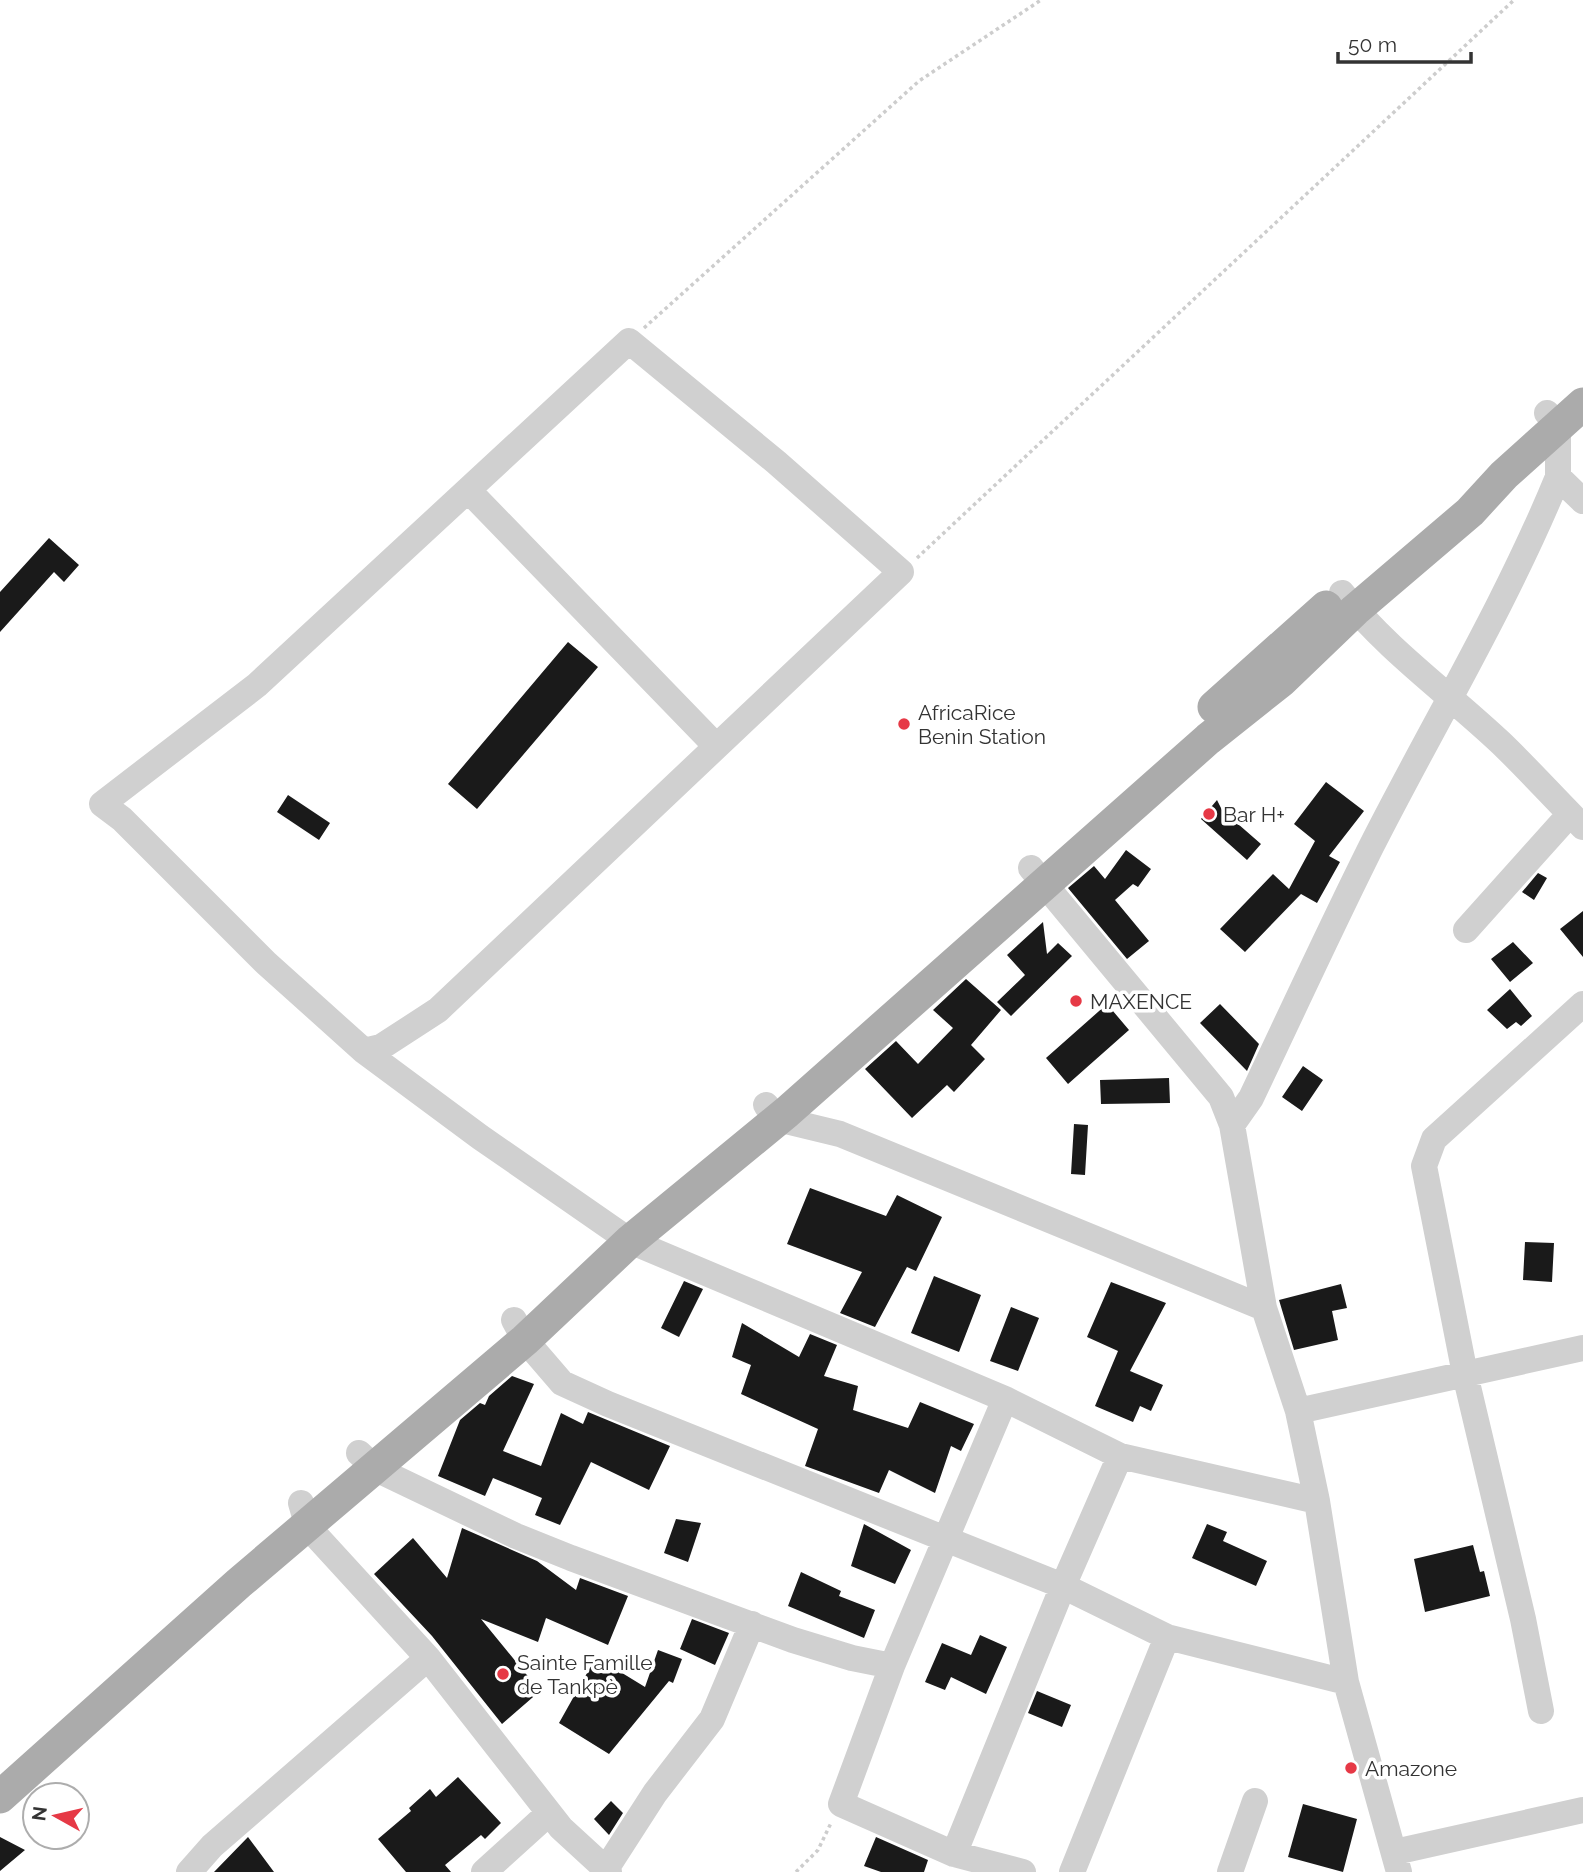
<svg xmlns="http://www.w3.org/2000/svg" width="1583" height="1872" font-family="Raleway,sans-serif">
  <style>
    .building { fill: #1a1a1a }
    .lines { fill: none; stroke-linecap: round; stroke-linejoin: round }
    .path { stroke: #cdcdcd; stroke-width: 3.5; stroke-dasharray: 3.5 3.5; stroke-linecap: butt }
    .minor { stroke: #d0d0d0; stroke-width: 26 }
    .major { stroke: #ababab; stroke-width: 33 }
    .poi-dot { fill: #e63946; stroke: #fff; stroke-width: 2.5 }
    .labels { text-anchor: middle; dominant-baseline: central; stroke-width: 7; stroke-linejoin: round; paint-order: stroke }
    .poi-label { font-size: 21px; fill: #333; stroke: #fff; text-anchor: start }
  </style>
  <rect width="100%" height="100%" fill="#fff"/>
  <path class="building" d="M49 538 79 565 64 582 54 572 0 632V592Z
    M568 642 598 667 477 809 448 784Z
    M1326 782 1364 811 1329 856 1340 862 1317 903 1301 894 1245 952 1220 929 1273 874 1289 889 1315 841 1294 824Z
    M288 795 330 823 319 840 277 812Z
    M1217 800 1222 810 1261 844 1247 860 1201 819Z
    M1126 850 1151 869 1138 887 1133 884 1115 900 1149 941 1127 959 1068 888 1094 866 1105 879Z
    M1538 873 1547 878 1534 900 1522 892Z
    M1583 911V957L1560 929Z
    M1043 922 1047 954 1058 943 1072 956 1011 1016 997 1002 1025 975 1007 955Z
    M1513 942 1533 963 1510 982 1491 959Z
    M966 979 1001 1010 971 1045 985 1059 954 1092 947 1085 912 1118 865 1069 896 1041 918 1064 953 1028 933 1010Z
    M1510 989 1532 1016 1521 1026 1516 1022 1507 1029 1487 1010Z
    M1107 1004 1129 1030 1068 1084 1046 1058Z
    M1220 1004 1259 1044 1247 1071 1200 1023Z
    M1303 1066 1323 1080 1302 1111 1282 1097Z
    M1169 1078 1170 1103 1101 1104 1100 1080Z
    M1074 1124 1088 1125 1085 1175 1071 1174Z
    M810 1188 886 1216 897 1195 942 1217 916 1271 907 1267 875 1327 840 1313 862 1272 787 1244Z
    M1525 1242 1554 1243 1552 1282 1523 1280Z
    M934 1276 981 1295 959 1352 911 1333Z
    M684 1281 703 1289 679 1337 661 1328Z
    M1111 1282 1166 1303 1130 1371 1163 1385 1151 1411 1140 1406 1133 1422 1095 1406 1118 1351 1087 1337Z
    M1341 1284 1347 1308 1332 1311 1338 1340 1294 1350 1279 1300Z
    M1011 1307 1039 1318 1018 1371 990 1361Z
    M742 1323 799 1357 810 1334 837 1345 824 1376 858 1386 853 1410 908 1428 920 1402 974 1424 961 1451 951 1446 935 1493 889 1470 879 1493 805 1466 818 1429 741 1394 751 1365 732 1357Z
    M512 1376 534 1384 503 1451 541 1466 561 1413 583 1424 588 1412 670 1446 649 1490 591 1462 560 1525 535 1515 542 1498 493 1478 485 1496 438 1476 460 1420 480 1403 485 1405 489 1396Z
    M676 1519 701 1523 688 1562 664 1553Z
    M864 1524 911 1550 895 1584 851 1566Z
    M1207 1524 1227 1532 1223 1541 1267 1561 1256 1586 1192 1558Z
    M462 1528 537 1561 576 1590 580 1578 628 1596 608 1645 546 1618 538 1642 481 1619 540 1691 502 1724 432 1636 374 1574 413 1538 447 1578Z
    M1473 1545 1480 1572 1484 1571 1490 1596 1425 1612 1414 1559Z
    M801 1572 841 1591 839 1596 875 1610 864 1638 788 1606Z
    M692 1619 729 1633 715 1665 680 1649Z
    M980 1635 1007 1647 986 1694 951 1677 945 1690 925 1682 942 1643 971 1655Z
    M658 1650 682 1659 673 1683 669 1681 609 1754 559 1723 596 1657 645 1687Z
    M1037 1691 1071 1705 1062 1727 1028 1713Z
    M458 1777 501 1823 485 1839 481 1835 445 1865 451 1872H406L378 1839 411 1811 409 1808 430 1789 436 1797Z
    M611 1801 623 1813 609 1835 594 1819Z
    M1303 1804 1357 1819 1343 1872 1288 1857Z
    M0 1837 25 1850 0 1871Z
    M248 1837 274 1872H214Z
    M876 1837 928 1860 924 1872H881L864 1866Z"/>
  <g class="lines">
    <path class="path" d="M644 328 919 81 1041 0
      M917 558 1514 0
      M796 1872 818 1850 831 1823"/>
    <path class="minor" d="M1547 413 1558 425V477L1583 501
      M469 491 716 746
      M1342 593C1387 650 1448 693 1501 743 1529 770 1555 799 1583 827
      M1031 868 1221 1097 1232 1125 1264 1308 1298 1411 1317 1501 1346 1682 1399 1872
      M1466 930 1570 814
      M364 1051 381 1047 438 1010 901 572 776 462 629 341 257 685 102 804 122 819 266 963 364 1051 480 1137 630 1241 1005 1399 1120 1456 1317 1501
      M766 1105 778 1119 840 1134 1264 1308
      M1232 1125 1251 1098C1291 1014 1330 929 1372 845 1434 723 1506 604 1558 477
      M514 1320 525 1340 562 1383 608 1404 1063 1586 1167 1637 1346 1682
      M1005 1399 892 1666 841 1804 954 1854 1023 1872
      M1298 1411 1583 1348
      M359 1453 376 1469 516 1536 571 1558 793 1640 852 1658 892 1666
      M301 1503 308 1527 428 1658 561 1828 609 1872
      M1541 1711 1523 1619 1465 1374 1424 1166 1434 1139 1583 1004
      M1395 1852 1583 1810
      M954 1854 1063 1586 1120 1456
      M606 1869 655 1793 712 1719 752 1624
      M189 1872 212 1846 428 1658
      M484 1872 549 1813
      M1072 1872 1167 1637
      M1230 1872 1255 1801"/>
    <path class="major" d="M1214 707 1326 607
      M0 1797 239 1583 525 1340 630 1241 787 1112 1208 739 1281 681 1355 610 1470 512 1504 475 1583 404"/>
  </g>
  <g class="poi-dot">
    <circle cx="904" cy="724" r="7"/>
    <circle cx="1209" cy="814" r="7"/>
    <circle cx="1076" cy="1001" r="7"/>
    <circle cx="503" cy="1674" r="7"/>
    <circle cx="1351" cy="1768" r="7"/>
  </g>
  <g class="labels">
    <g class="poi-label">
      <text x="918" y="712">AfricaRice<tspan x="918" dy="24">Benin Station</tspan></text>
      <text x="1223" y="814">Bar H+</text>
      <text x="1090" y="1001">MAXENCE</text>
      <text x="517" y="1662">Sainte Famille<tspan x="517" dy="24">de Tankpè</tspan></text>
      <text x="1365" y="1768">Amazone</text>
    </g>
  </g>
  <g transform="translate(56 1816) rotate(278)"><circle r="33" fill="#ffffff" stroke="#adadad" stroke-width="2"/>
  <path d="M0-5L12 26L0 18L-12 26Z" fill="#e63946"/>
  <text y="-10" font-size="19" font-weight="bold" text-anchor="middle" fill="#333333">N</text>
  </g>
  <path d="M1338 52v10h133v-10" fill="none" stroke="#333333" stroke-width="3.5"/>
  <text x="1348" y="52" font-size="21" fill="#333333" stroke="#ffffff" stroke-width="5" paint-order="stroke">50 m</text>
</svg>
